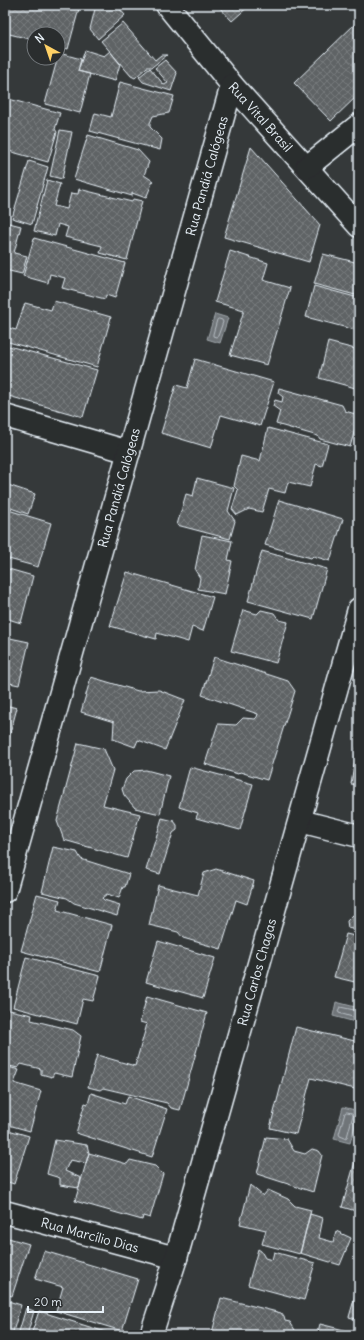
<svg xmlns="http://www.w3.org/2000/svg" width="364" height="1340" font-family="Delius,sans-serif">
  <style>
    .water { fill: #707579; stroke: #a0a7ac }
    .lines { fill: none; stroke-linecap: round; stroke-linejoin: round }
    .shore { stroke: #b8bfc5; stroke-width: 1 }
    .building { fill: url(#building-cross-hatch); stroke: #e8f1f8 }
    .minor-casing { stroke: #e8f1f8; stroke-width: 25 }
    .minor { stroke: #2a2d2e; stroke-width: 22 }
    .labels { text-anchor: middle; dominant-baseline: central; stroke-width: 3; stroke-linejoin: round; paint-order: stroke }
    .street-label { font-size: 13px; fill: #e8f1f8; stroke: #2a2d2e }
  </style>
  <defs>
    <pattern id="building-cross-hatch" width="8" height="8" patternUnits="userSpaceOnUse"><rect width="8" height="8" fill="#5f6365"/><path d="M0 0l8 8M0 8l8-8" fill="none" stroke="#767a7c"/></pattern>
  </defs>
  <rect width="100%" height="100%" fill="#35393a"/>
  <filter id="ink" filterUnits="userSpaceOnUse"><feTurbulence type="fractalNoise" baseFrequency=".025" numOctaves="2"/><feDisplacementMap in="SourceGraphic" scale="8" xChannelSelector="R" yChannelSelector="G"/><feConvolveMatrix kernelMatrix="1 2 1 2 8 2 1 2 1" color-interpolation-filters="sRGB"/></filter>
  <g filter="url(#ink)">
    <path class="water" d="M215 314 228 318 220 343 207 339Z
      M336 1002 359 1008V1023L333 1016Z
      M343 1107 359 1111 350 1143 334 1139Z"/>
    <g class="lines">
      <path class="shore" d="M219 319 222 320 223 322 218 336 216 337 213 336V334L217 320Z
        M359 1011 340 1007 338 1011 339 1013 359 1019
        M347 1112 352 1113 353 1115 347 1137 345 1138 340 1136 339 1134 345 1113Z"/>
    </g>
    <path class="building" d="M5 5H80L68 49 58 46V34H34V40L5 33Z
      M96 5H116L125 15 98 39 90 29Z
      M217 5H250L232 21Z
      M357 22 359 24V94L331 121 294 83Z
      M123 23 155 60 161 55H167L152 67H147L135 78 131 76 101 41Z
      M85 50 104 56 110 51 120 64 115 81 78 71Z
      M59 53 81 59 78 71 90 74 80 113 45 104Z
      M165 60 177 73 171 91 143 82 139 77 150 68 164 85 168 83 155 68Z
      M120 82 174 96 169 113 153 116 150 123V127L162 139 160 150 90 131 95 113 111 117Z
      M5 98 60 113 55 129 57 132 48 162 5 150Z
      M60 130 72 132 62 179 50 176Z
      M88 135 138 150 149 162 144 175 153 181 146 198 132 193V196L74 179Z
      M251 147 320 225 309 262 224 237Z
      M29 161 48 167 32 224 12 218Z
      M47 180 60 184 54 206 67 209 71 193 78 194 79 189 132 202 133 199 142 201 127 260 100 253 102 246 65 237 68 227 58 224 55 236 34 231Z
      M5 222 21 226 14 253 27 256 22 274 5 270Z
      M34 238 125 263 115 298 106 295 105 299 62 288 65 278 50 274 48 283 23 276Z
      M230 251 268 263 263 280 290 288 267 365 230 355 244 310 215 302Z
      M323 254 359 263V296L314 284Z
      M314 286 359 298V331L306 317Z
      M54 301 111 317 97 367 5 341V327L16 330 25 303 51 310Z
      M328 342 359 350V389L319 378Z
      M5 345 97 370 83 417 5 395 8 381H5Z
      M195 359 274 382 260 426 221 415 211 448 161 433 176 385 187 388Z
      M279 388 342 405 345 411 359 415 350 447 320 439 318 436 276 424 280 411 273 406 275 400 282 402 283 397 278 393Z
      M268 428 328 444 322 466 316 464 310 487 288 482 285 493 269 489 262 512 249 509 237 515 232 509 238 490 234 486 241 456 260 461Z
      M197 478 234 488 228 511 235 521 230 539 177 525 186 494 193 496Z
      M5 484 35 494 28 514 5 506Z
      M279 500 343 519 330 561 313 556 311 558 265 545Z
      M5 509 51 523 38 567 5 558Z
      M202 535 232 541 228 560 232 561 225 594 198 589 200 578 195 570Z
      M262 551 327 569 313 619 248 601Z
      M5 568 33 576 21 623 5 618Z
      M127 572 213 597 203 631 192 627 188 642 157 633 156 639 110 626Z
      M243 610 257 614 261 610 274 613 279 620 288 622 276 663 231 651Z
      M5 637 29 642 19 685 5 682Z
      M214 657 288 681 295 691 267 780 240 772 238 774 205 764 218 724 236 725 243 718 255 719 257 717 258 714 202 695Z
      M91 677 138 691 159 690 185 700 165 750 138 740 135 747 113 739 114 722 81 712Z
      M5 705 17 708 8 741 5 740Z
      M359 737V785L351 784Z
      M78 743 104 749 113 770 103 805 140 814 127 858 64 840 57 821Z
      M190 767 253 784 240 830 196 818 198 813 179 807Z
      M146 770 169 776 160 814 135 808 124 795 122 789 126 779 134 771Z
      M162 818 174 821 177 825V830L173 833 160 874 146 870Z
      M53 847 77 852 81 859 129 874 125 887H123L119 898 107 894 102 898 104 900 120 905 117 916 74 903 67 898 42 892Z
      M216 869 254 881 247 904 236 900 221 949 183 938 178 932 149 925 158 885 198 895 204 873Z
      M37 894 60 900 57 910 112 925 100 972 21 951Z
      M353 915 359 916V931L348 928 347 921Z
      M346 934 359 937V983L334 977Z
      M158 941 215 958 203 998 146 982Z
      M26 957 100 976 93 1001 83 999 77 1024 13 1007Z
      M147 996 207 1013 180 1110 171 1108 167 1103 103 1088 100 1090 88 1087 97 1055 135 1066 147 1024 140 1022Z
      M5 1009 32 1015 31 1020 73 1030 81 1036 72 1077 54 1073 52 1077 41 1074V1069L21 1064 18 1068 5 1065Z
      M296 1027 359 1042V1090L311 1078 296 1134 270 1128Z
      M5 1066 19 1070 14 1083 41 1091 30 1131 5 1124Z
      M91 1093 125 1104 128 1096 167 1109 152 1157 76 1133 85 1103 88 1104Z
      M5 1129 29 1136 14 1184 5 1181Z
      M266 1137 287 1139 294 1151 305 1154 312 1149 319 1151 322 1155 313 1192 257 1174Z
      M55 1140 87 1145 89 1153 86 1163 70 1160 65 1171 81 1178 79 1188 60 1185V1178L47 1174Z
      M89 1153 127 1164 130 1160 155 1166 163 1174 150 1218 143 1216 142 1220 75 1201Z
      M357 1155 359 1156V1200L356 1211 342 1207Z
      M250 1185 263 1196 268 1190 288 1199 295 1206 311 1210 300 1254 262 1244 266 1230 240 1224Z
      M310 1214 323 1218 319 1238 333 1242 336 1231 351 1238 340 1265 300 1253Z
      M5 1237 29 1244 12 1296 5 1294Z
      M258 1249 261 1251 265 1258 272 1260 274 1252 315 1263 304 1300 248 1285Z
      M44 1251 138 1279 122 1331 56 1311 63 1287 35 1279Z
      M358 1286 359 1287V1320L349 1317Z
      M221 1298 281 1313 284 1317 285 1321 290 1322 298 1335H286L284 1331H281L280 1335H214L212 1333Z
      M5 1300 21 1305 12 1335H5Z
      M26 1308 34 1311 27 1335H18Z
      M39 1311 115 1335H31Z
      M320 1324 352 1332 351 1335H317Z"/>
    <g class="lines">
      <defs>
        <g id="minor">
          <path id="s1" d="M167 5 232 85 359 226"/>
          <path d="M307 167 359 125"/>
          <path d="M5 416 129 452"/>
          <path d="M300 821 359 836"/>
          <path id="s2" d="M5 891 232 85"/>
          <path id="s3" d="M5 1212 176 1258"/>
          <path id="s4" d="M151 1335 176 1258 359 609"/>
        </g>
      </defs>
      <use href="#minor" class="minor-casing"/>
      <use href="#minor" class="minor"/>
    </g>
  </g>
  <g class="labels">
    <g class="street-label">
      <text stroke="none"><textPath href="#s1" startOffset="146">Rua Vital Brasil</textPath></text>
      <text stroke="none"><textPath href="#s2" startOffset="743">Rua Pandiá Calógeas</textPath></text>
      <text stroke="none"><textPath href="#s2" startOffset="419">Rua Pandiá Calógeas</textPath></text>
      <text stroke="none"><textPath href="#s4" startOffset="378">Rua Carlos Chagas</textPath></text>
      <text stroke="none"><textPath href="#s3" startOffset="88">Rua Marcílio Dias</textPath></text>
    </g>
  </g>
  <rect width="364" height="1340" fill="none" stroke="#2a2d2e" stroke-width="20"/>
  <rect x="10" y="10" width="344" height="1320" fill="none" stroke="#e8f1f8" stroke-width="1.5" filter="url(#ink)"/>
  <g transform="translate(46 46) rotate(320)"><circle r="19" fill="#2a2d2e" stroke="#767b7f"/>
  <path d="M0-3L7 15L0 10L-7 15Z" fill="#ffd166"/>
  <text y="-6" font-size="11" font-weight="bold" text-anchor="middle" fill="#e8f1f8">N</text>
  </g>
  <path d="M28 1306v6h75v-6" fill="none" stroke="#e8f1f8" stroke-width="2"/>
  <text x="34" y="1306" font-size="12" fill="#e8f1f8" stroke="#2a2d2e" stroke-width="3" paint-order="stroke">20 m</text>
</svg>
